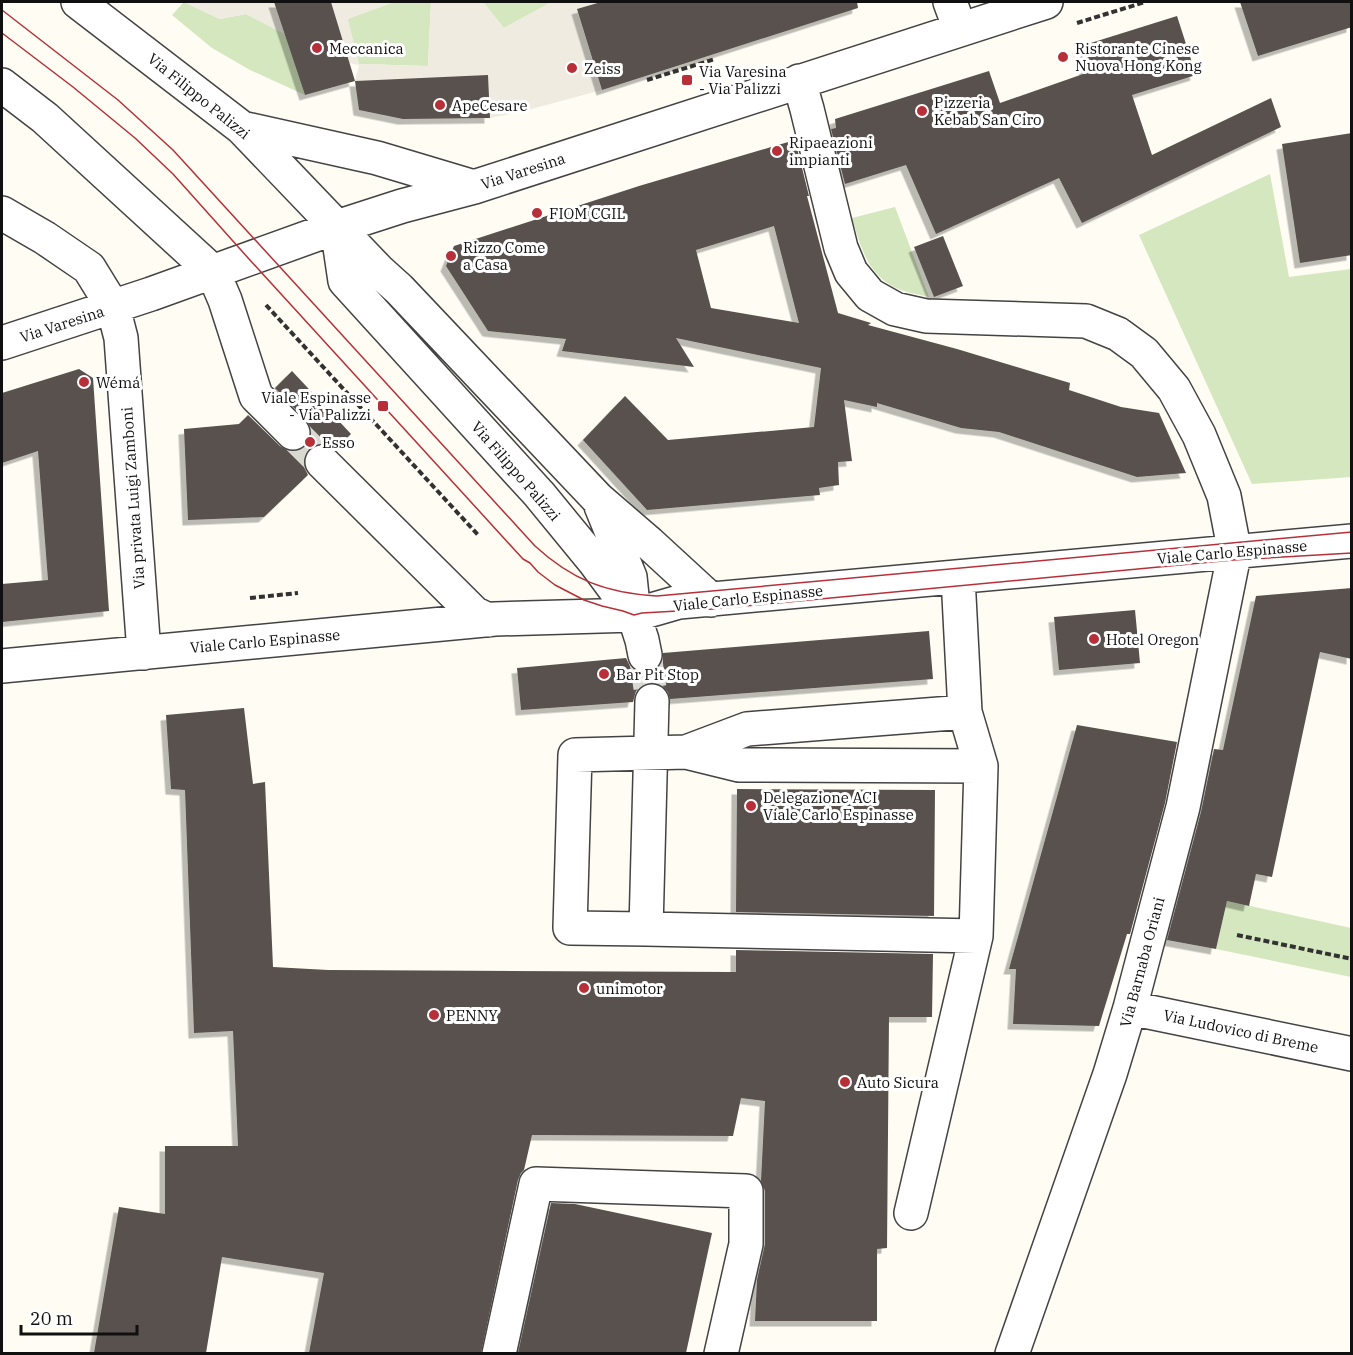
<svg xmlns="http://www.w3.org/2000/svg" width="1353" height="1355" font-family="'IBM Plex Serif',serif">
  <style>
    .green { fill: #d4e7be }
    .plaza { fill: #efebe1 }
    .building { fill: #58514d; fill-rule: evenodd; filter: url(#shadow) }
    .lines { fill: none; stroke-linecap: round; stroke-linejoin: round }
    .minor-tunnel { stroke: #dad9d1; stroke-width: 33; stroke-dasharray: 33 16; stroke-linecap: butt }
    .minor-casing { stroke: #434343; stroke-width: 36 }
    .path { stroke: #323232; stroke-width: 4; stroke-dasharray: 6 3; stroke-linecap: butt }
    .minor { stroke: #fff; stroke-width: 33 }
    .tram { stroke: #b73039; stroke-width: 1.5 }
    .poi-dot { fill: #b73039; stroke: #fff; stroke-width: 2 }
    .labels { text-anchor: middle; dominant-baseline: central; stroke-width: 6; stroke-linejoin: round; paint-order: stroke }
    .poi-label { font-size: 15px; fill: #101010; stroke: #fff; text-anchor: start }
    .street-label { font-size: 15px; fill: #101010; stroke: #fff }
  </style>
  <defs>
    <filter id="shadow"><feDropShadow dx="-5.5" dy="5.5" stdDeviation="0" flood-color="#0004"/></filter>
  </defs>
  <rect width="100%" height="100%" fill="#fefcf3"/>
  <path class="green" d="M184 2 220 19 246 14 285 34 305 95 250 70 212 48 172 15Z
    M394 2H431L428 66 359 64 347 19Z
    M483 2H549L548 4 504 28Z
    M1270 174 1289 277 1351 269V477L1252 484 1139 235Z
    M895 207 929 297C917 294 902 292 892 286 866 271 860 244 852 218Z
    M1227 901 1351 928V977L1216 949Z"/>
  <path class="plaza" d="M185 2H274L285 34 246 14 220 19Z
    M331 2H394L348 19 359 64 428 66 431 2H483L504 28 548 4 549 2H601L577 10 602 90 524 111 490 118 488 76 355 81 359 65 349 63Z"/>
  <path class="building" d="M274 2H331L355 81 305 95Z
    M601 2H857L858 8 602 90 577 9Z
    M1240 2H1352V27L1258 56Z
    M1177 16 1196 75 1132 95 1152 155 1271 98 1281 127 1082 223 1059 178 936 234 906 165 845 184 831 129 836 128 835 119 989 71 1000 103 1086 73 1078 47Z
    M488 75 490 118 403 119 359 110 355 81Z
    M1352 133V255L1300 263 1282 144Z
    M795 140 809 196H807L838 313 871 323 868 325 957 349 1070 383 1069 390 1121 407 1159 413 1186 473 1137 477 999 432 961 428 877 403V407L844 400 852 461 838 462 839 485 819 488 820 495 647 510 583 440 625 396 668 440 814 427 821 368 676 338 694 367 562 351 566 339 488 331 446 266 454 246 639 186ZM774 226 799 323 711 308 696 250Z
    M943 236 963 286 934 297 914 247Z
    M79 369 93 378 109 611 2 622V584L48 580 38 451 2 463V393Z
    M292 371 351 434 336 449 326 444H318L309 448 304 458V467L308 475 264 517 188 520 184 429 239 424 248 415 280 446 289 451H298L306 447 311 438V428L306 420 275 388Z
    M1352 588V659L1320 652 1272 877 1256 874 1249 906 1227 901 1216 949 1167 940 1201 812 1214 749 1223 750 1256 596Z
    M1135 610 1140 663 1059 670 1054 617Z
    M929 631 933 679 670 699 668 692 662 685 652 682 644 684 636 691 633 702 521 710 517 668 626 658 631 668 638 672 648 673 658 669 663 662V653Z
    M244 708 253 784 265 782 273 967 328 970 736 972V950L933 954 932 1017H889L887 1248 877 1249V1321H755L757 1280 765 1244V1191L761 1181 765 1101 741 1098 733 1136 532 1135 524 1170 521 1173 518 1180 481 1353H309L324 1273 222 1257 206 1353H94L119 1207 165 1214V1146H238L233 1031 194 1033 185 790 171 789 166 715Z
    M1077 725 1177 742 1165 803 1130 934H1127L1099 1026 1013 1024 1016 969H1009Z
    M737 789 935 790 934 916 736 912Z
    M551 1203 575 1204 712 1233 686 1353H518Z"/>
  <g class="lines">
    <path class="minor-tunnel" d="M293 433 322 462
      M645 655 652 701"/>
    <defs>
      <path id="minor" d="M78 2 242 128 378 270 399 289 598 499 649 543 711 600
        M950 2 960 29
        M799 81 807 109 841 248 851 272 870 295 895 309 926 316 1086 321 1118 334 1144 353 1174 389 1199 435 1224 496 1233 543V560L1183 807 1130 1008 1110 1074 1012 1354
        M2 85 45 118 213 272 225 300 256 396 293 433
        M242 128 377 158 474 187
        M2 213 45 238 89 268 113 307 121 338 144 653
        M337 227 345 281 539 494 594 561 634 615
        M2 343 151 294 337 227 402 206 474 187 1046 2
        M322 462 474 613 488 620
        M601 506 630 577 634 615 642 640 645 655
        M958 577 965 712
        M2 666 495 619 634 615 679 602 1352 541
        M652 701 646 929 976 936
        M686 752 747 729 965 712 981 766
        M646 929 570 928 575 755 686 752 739 765 981 766 976 936 911 1213
        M1130 1008 1352 1054
        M499 1354 536 1184 746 1191V1244L721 1354"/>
    </defs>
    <use href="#minor" class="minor-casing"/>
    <path class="path" d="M1077 23 1145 2
      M647 80 715 59
      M266 305 479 536
      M250 598 298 593
      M1237 935 1352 959"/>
    <use href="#minor" class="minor"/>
    <path class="tram" d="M2 10 118 100 173 150 535 546C572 580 606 593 657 596L1352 532
      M2 33 73 87 135 138 173 174 249 259 523 559 530 563 538 572 555 585 584 600 602 606 623 611 634 615 642 613 713 609 1233 560 1352 553"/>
  </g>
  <g class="poi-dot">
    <circle cx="317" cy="48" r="6"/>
    <circle cx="1063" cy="57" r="6"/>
    <circle cx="572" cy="68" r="6"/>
    <rect x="681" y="74" width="12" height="12" rx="3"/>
    <circle cx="440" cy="105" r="6"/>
    <circle cx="922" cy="111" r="6"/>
    <circle cx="777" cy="151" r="6"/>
    <circle cx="537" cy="213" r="6"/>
    <circle cx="451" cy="256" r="6"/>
    <circle cx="84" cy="382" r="6"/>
    <rect x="377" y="400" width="12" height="12" rx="3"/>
    <circle cx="310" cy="442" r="6"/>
    <circle cx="1094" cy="639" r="6"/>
    <circle cx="604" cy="674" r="6"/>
    <circle cx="751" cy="806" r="6"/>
    <circle cx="584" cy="988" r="6"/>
    <circle cx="434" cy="1015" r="6"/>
    <circle cx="845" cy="1082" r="6"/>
  </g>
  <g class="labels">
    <g class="poi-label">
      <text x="329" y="48">Meccanica</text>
      <text x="1075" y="48">Ristorante Cinese<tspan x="1075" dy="17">Nuova Hong Kong</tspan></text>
      <text x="584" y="68">Zeiss</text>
      <text x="699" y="71">Via Varesina<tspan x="699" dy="17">- Via Palizzi</tspan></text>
      <text x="934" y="102">Pizzeria<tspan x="934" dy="17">Kebab San Ciro</tspan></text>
      <text x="452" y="105">ApeCesare</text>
      <text x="789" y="142">Ripaeazioni<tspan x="789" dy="17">impianti</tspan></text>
      <text x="549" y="213">FIOM CGIL</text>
      <text x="463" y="247">Rizzo Come<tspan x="463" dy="17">a Casa</tspan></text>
      <text x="96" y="382">Wémá</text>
      <text x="371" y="397" text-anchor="end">Viale Espinasse<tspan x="371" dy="17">- Via Palizzi</tspan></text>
      <text x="322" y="442">Esso</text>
      <text x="1106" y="639">Hotel Oregon</text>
      <text x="616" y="674">Bar Pit Stop</text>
      <text x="763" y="797">Delegazione ACI<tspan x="763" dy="17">Viale Carlo Espinasse</tspan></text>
      <text x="596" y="988">unimotor</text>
      <text x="446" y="1015">PENNY</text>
      <text x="857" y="1082">Auto Sicura</text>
    </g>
    <g class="street-label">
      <text transform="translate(199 96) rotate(39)">Via Filippo Palizzi</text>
      <text transform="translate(523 171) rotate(-18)">Via Varesina</text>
      <text transform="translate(62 324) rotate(-18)">Via Varesina</text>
      <text transform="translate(516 471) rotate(49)">Via Filippo Palizzi</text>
      <text transform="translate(133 498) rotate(-94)">Via privata Luigi Zamboni</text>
      <text transform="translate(1232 552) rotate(-5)">Viale Carlo Espinasse</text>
      <text transform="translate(748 598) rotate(-6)">Viale Carlo Espinasse</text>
      <text transform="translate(265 641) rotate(-5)">Viale Carlo Espinasse</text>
      <text transform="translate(1142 962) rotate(-75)">Via Barnaba Oriani</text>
      <text transform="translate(1241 1031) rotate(12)">Via Ludovico di Breme</text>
    </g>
  </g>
  <rect width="1353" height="1355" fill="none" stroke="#101010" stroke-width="6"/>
  <path d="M21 1325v9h116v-9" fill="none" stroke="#101010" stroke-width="3"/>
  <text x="30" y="1325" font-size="18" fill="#101010" stroke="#ffffff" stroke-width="4.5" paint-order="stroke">20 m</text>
</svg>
